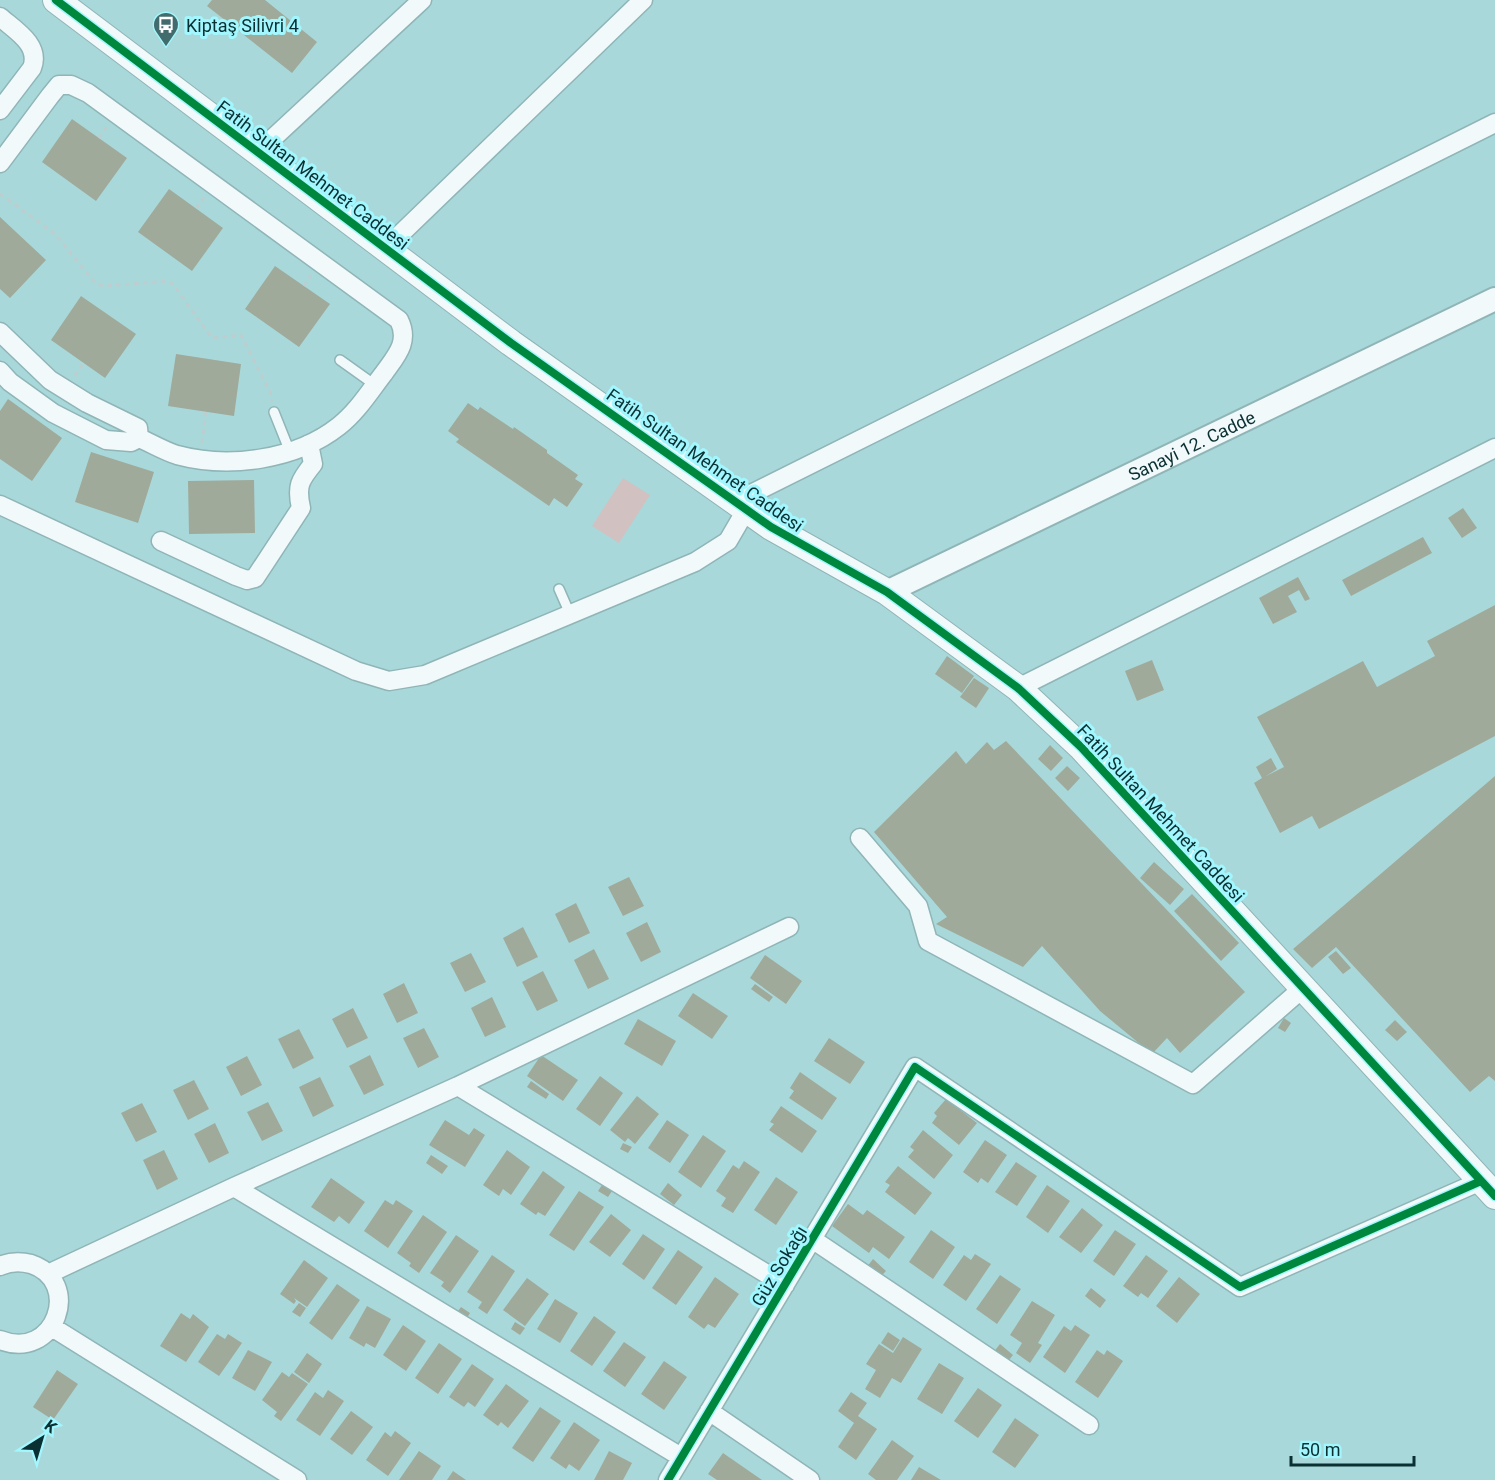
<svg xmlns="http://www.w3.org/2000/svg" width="1495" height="1480" font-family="Roboto,sans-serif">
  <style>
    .green { fill: #d2c1c1 }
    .building { fill: #9faa9a }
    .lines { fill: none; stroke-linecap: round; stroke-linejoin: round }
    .service-casing { stroke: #8fb5b7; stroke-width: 12 }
    .minor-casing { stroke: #8fb5b7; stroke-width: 21 }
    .tertiary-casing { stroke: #8fb5b7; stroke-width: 26 }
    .secondary-casing { stroke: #8fb5b7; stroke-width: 28 }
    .path { stroke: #becdcd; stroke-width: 3; stroke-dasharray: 4.5 4.5; stroke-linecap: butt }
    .service { stroke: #f2f9fa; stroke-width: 9 }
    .minor { stroke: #f2f9fa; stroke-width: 18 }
    .tertiary { stroke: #f2f9fa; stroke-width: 22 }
    .secondary { stroke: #f2f9fa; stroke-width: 26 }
    .cycleway-casing { stroke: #a2f7fe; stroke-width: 11 }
    .cycleway { stroke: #00873e; stroke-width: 8 }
    .labels { text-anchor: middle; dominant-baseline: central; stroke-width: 6; stroke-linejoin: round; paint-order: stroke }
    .poi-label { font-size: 18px; fill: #0a3033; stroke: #a2f7fe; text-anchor: start }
    .street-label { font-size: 18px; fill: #0a3033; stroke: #a2f7fe }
  </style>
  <rect width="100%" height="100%" fill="#a9d8db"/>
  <path class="green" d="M623 478 650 495 619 543 592 526Z"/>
  <path class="building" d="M212 0H265L317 42 292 73 207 6Z
    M72 119 127 158 96 201 42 162Z
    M169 189 223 228 192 271 138 232Z
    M0 217 46 260 10 298 0 289Z
    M275 266 330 304 299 347 245 309Z
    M81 296 136 334 105 378 51 340Z
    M176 354 241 364 234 416 168 406Z
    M8 399 62 438 32 481 0 459V411Z
    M468 403 478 410 480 407 513 429 514 427 547 450V453L578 475 575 479 583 484 567 507 554 498 549 506 456 442 459 439 448 431Z
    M91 452 154 472 138 523 75 502Z
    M254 480 255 533 189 534 188 481Z
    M1463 508 1477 528 1462 538 1448 518Z
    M1423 537 1432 553 1351 596 1342 580Z
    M1298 577 1310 599 1305 601 1299 590 1288 596 1297 612 1273 624 1259 598Z
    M1495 605V736L1319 829 1312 816 1280 833 1254 783 1262 778 1256 767 1271 758 1277 769 1266 776 1284 767 1257 717 1363 661 1377 687 1435 656 1427 641Z
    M947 656 974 676 962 693 935 674Z
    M1152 660 1164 690 1137 701 1125 671Z
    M974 678 989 688 976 708 960 697Z
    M1006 741 1245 992 1180 1053 1167 1038 1152 1054 1100 1011 1042 946 1023 967 936 924 947 917 874 832 956 751 966 764 987 742 994 750Z
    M1050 745 1063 758 1051 771 1038 759Z
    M1067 766 1080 778 1068 791 1055 778Z
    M1495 776V1081L1489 1076 1470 1092 1336 947 1312 968 1293 949Z
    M1154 862 1184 889 1170 905 1140 878Z
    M629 877 644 906 623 916 608 887Z
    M1192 894 1239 943 1221 961 1174 911Z
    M576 903 590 933 569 943 555 914Z
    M647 922 661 952 641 962 626 933Z
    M523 927 538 957 517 967 503 938Z
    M594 949 609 979 588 989 574 960Z
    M1336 951 1351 968 1343 974 1328 957Z
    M471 953 486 982 465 992 450 963Z
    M765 955 802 981 786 1004 750 978Z
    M543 971 558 1001 537 1011 522 982Z
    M404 983 418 1013 397 1023 383 994Z
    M755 984 773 997 769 1002 751 989Z
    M693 993 728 1016 712 1039 678 1016Z
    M492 997 506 1027 485 1037 471 1008Z
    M353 1008 368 1038 347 1048 332 1019Z
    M1284 1018 1291 1023 1285 1032 1278 1028Z
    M638 1019 676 1041 662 1066 624 1044Z
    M1395 1020 1407 1032 1397 1041 1385 1030Z
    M424 1028 439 1057 418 1068 403 1038Z
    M299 1029 314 1058 293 1069 278 1039Z
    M829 1038 865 1062 850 1084 814 1061Z
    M370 1055 384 1085 364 1095 349 1066Z
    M541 1055 578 1080 563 1101 527 1076Z
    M247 1056 262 1085 241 1096 226 1067Z
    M800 1072 837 1098 822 1120 789 1098 794 1091 790 1088Z
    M600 1076 623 1093 600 1126 576 1109Z
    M320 1077 334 1106 313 1117 299 1087Z
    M194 1080 209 1109 188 1120 173 1090Z
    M531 1081 549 1094 546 1099 527 1087Z
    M637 1096 659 1114 635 1144 628 1138 625 1142 610 1130Z
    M946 1099 977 1123 959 1145 932 1123 937 1116 934 1113Z
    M268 1102 283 1131 262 1141 247 1112Z
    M142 1103 157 1132 136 1142 121 1113Z
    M781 1106 817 1131 802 1153 769 1130 774 1124 770 1122Z
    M445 1120 469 1135 474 1128 485 1135 465 1167 429 1145Z
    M667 1120 689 1135 670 1163 648 1148Z
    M215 1123 229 1153 209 1163 194 1134Z
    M923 1130 953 1155 934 1179 908 1157 914 1150 910 1147Z
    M703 1135 726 1151 701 1188 678 1172Z
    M985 1140 1007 1155 988 1183 981 1178 978 1183 963 1172Z
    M623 1143 632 1147 628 1153 620 1149Z
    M164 1150 178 1179 157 1190 143 1160Z
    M507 1150 530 1167 511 1195 503 1189 499 1196 483 1185Z
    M431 1155 448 1166 442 1174 426 1163Z
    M744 1161 760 1172 733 1213 721 1206 726 1198 716 1191 733 1165 739 1169Z
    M1016 1162 1037 1176 1017 1206 995 1192Z
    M898 1166 932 1193 915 1215 885 1192 890 1185 885 1182Z
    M543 1171 565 1187 545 1216 538 1212 536 1215 520 1204Z
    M776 1177 798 1192 776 1225 754 1210Z
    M331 1178 365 1202 349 1224 339 1216 334 1222 311 1207Z
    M604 1182 614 1188 608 1197 598 1191Z
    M668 1183 682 1195 674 1205 660 1194Z
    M1047 1185 1070 1201 1048 1233 1026 1217Z
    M579 1191 604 1207 574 1251 549 1235Z
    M385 1200 393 1205 396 1200 413 1211 388 1248 364 1231Z
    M848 1204 863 1215 867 1210 905 1237 889 1259 873 1247 869 1253 832 1226Z
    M1082 1208 1103 1225 1081 1253 1059 1237Z
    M611 1214 631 1230 610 1257 589 1242Z
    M423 1215 447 1232 419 1273 409 1266 411 1263 397 1253Z
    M931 1230 955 1247 933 1279 909 1262Z
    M1115 1230 1136 1244 1114 1276 1093 1261Z
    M643 1234 665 1249 644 1280 622 1264Z
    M456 1235 479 1251 450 1293 441 1286 444 1282 430 1273Z
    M678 1250 703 1267 676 1305 652 1288Z
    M975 1254 991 1264 966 1301 943 1285 964 1255 971 1260Z
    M492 1255 515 1271 487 1314 478 1308 482 1302 467 1292Z
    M1146 1255 1168 1271 1148 1298 1141 1293 1138 1297 1123 1286Z
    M873 1259 886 1271 880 1277 867 1267Z
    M304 1260 328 1278 307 1307 294 1298 296 1301 294 1304 280 1294Z
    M1000 1275 1021 1289 997 1324 976 1309Z
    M715 1277 739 1294 715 1328 708 1324 704 1329 688 1317Z
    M1179 1277 1200 1294 1177 1323 1156 1306Z
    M527 1278 549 1294 525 1326 503 1310Z
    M337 1284 360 1300 332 1340 309 1323Z
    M1091 1288 1106 1300 1100 1308 1085 1296Z
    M555 1299 578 1313 560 1343 537 1329Z
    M1032 1301 1055 1315 1038 1343 1042 1345 1030 1363 1016 1353 1022 1343 1010 1335Z
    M299 1303 306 1308 300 1317 292 1312Z
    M367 1306 391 1319 375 1348 366 1343 364 1347 349 1338Z
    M461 1307 470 1313 465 1321 456 1314Z
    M181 1313 190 1319 193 1314 209 1327 186 1362 160 1346Z
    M594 1316 616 1332 592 1366 570 1351Z
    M515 1322 525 1328 520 1335 511 1329Z
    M403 1325 426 1341 406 1371 383 1355Z
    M1075 1325 1090 1335 1065 1373 1043 1357 1064 1326 1071 1331Z
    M888 1332 900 1340 893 1351 881 1343Z
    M217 1334 225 1339 228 1334 242 1343 219 1376 198 1362Z
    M903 1337 922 1349 901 1383 892 1378 880 1398 865 1389 876 1370 866 1364 879 1344 893 1353Z
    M624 1342 646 1357 625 1387 603 1371Z
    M439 1343 462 1359 438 1394 415 1378Z
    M1000 1344 1013 1355 1005 1365 992 1354Z
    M248 1350 272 1362 255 1391 232 1378Z
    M1097 1350 1104 1355 1107 1350 1123 1361 1098 1398 1075 1382Z
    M307 1353 322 1364 309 1383 294 1372Z
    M664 1361 687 1377 664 1410 641 1394Z
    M939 1363 964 1378 942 1414 917 1399Z
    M472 1364 494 1379 475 1407 468 1402 464 1407 449 1397Z
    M57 1370 78 1384 53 1420 33 1407Z
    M282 1372 289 1377 292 1373 308 1384 281 1421 274 1416 277 1412 262 1400Z
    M506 1384 529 1401 508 1428 501 1422 498 1426 483 1415Z
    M978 1388 1002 1405 978 1438 954 1421Z
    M328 1390 344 1401 320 1436 296 1420 315 1392 323 1398Z
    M851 1392 867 1403 858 1416 877 1429 856 1460 838 1447 854 1423 838 1411Z
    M540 1407 561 1421 533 1462 512 1448Z
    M351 1411 373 1427 352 1455 330 1439Z
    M1015 1418 1039 1435 1015 1468 992 1452Z
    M574 1422 600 1440 579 1471 569 1464 566 1469 550 1458Z
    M395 1431 411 1443 388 1476 366 1460 385 1432 391 1437Z
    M892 1440 914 1456 897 1480H876L868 1474Z
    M419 1451 441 1466 432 1480H399Z
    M609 1451 632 1463 623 1480H594Z
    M723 1453 762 1480H717L708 1474Z
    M919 1467 941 1480H911Z
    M453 1471 466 1480H447Z"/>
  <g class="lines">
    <defs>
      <path id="service" d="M340 360 375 385
        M274 412 290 452
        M559 589 570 614"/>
      <path id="minor" d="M0 17C15 30 41 45 32 68L0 110
        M258 152 422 0
        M0 163 50 96 59 85H71L88 93 399 320C410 342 396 356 384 373 370 391 357 412 339 426 296 460 229 469 177 455 164 451 151 443 139 438L138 428 87 403 50 380 0 332
        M386 248 643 0
        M0 371 10 382 53 413 106 440 131 442 139 438
        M735 502 1495 123
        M0 505 356 671 389 681 425 675 695 562 728 541 746 510
        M161 541 236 576 247 580 255 578 301 508C296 486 300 480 313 464L309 444
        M1018 688 1495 448
        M860 838 918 906 928 941 1193 1084 1303 988
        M458 1086 785 1285
        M234 1187 681 1457
        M812 1239 1089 1425
        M0 1266C11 1261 20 1261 31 1264 83 1281 56 1362 0 1340
        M48 1274 234 1187 458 1086 789 927
        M52 1327 297 1480
        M709 1411 810 1480
        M668 1480 915 1067 1240 1287 1481 1181"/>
      <g id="tertiary">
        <path id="s1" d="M887 592 1495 299"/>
      </g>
      <path id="secondary" d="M56 0 511 343 771 527 887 592 1018 688 1081 747 1495 1196"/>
    </defs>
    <use href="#service" class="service-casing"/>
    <use href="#minor" class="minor-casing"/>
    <use href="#tertiary" class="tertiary-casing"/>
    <use href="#secondary" class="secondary-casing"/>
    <path class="path" d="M99 138 107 127
      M0 194 55 234 96 284 105 286 167 281 173 284 212 338 241 335 270 392 272 401
      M196 208 204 198
      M304 286 311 275
      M75 376 84 362
      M202 443 206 412"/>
    <use href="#service" class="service"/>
    <use href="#minor" class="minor"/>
    <use href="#tertiary" class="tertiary"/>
    <use href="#secondary" class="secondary"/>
    <defs>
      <path id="cycleway" d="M56 0 511 343 771 527 887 592 1018 688 1081 747 1495 1196
        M668 1480 915 1067 1240 1287 1481 1181"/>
    </defs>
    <use href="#cycleway" class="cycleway-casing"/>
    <use href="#cycleway" class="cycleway"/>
  </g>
  <defs>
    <symbol id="bus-pin" viewBox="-11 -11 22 30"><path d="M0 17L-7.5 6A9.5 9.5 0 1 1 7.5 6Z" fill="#426b6e" stroke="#a2f7fe"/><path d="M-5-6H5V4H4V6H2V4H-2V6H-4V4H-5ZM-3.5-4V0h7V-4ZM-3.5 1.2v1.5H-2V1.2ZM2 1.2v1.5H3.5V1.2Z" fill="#fff"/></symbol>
  </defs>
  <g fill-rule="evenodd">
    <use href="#bus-pin" x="151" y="10" width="30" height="40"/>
  </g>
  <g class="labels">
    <g class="poi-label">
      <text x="186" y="25">Kiptaş Silivri 4</text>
    </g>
    <g class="street-label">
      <text transform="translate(313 175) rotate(37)">Fatih Sultan Mehmet Caddesi</text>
      <text stroke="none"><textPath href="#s1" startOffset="338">Sanayi 12. Cadde</textPath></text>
      <text transform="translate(705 460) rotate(35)">Fatih Sultan Mehmet Caddesi</text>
      <text transform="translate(1161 813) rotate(47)">Fatih Sultan Mehmet Caddesi</text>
      <text transform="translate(779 1266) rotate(-59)">Güz Sokağı</text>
    </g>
  </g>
  <g transform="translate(42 1438) rotate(37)" stroke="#a2f7fe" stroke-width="4.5" paint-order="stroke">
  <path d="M0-4.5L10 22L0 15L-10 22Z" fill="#0a3033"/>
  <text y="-9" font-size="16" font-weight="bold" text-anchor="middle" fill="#0a3033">K</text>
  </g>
  <path d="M1291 1456v9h123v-9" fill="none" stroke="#0a3033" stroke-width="3"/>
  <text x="1300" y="1456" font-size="18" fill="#0a3033" stroke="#a2f7fe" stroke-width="4.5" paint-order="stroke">50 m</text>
</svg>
